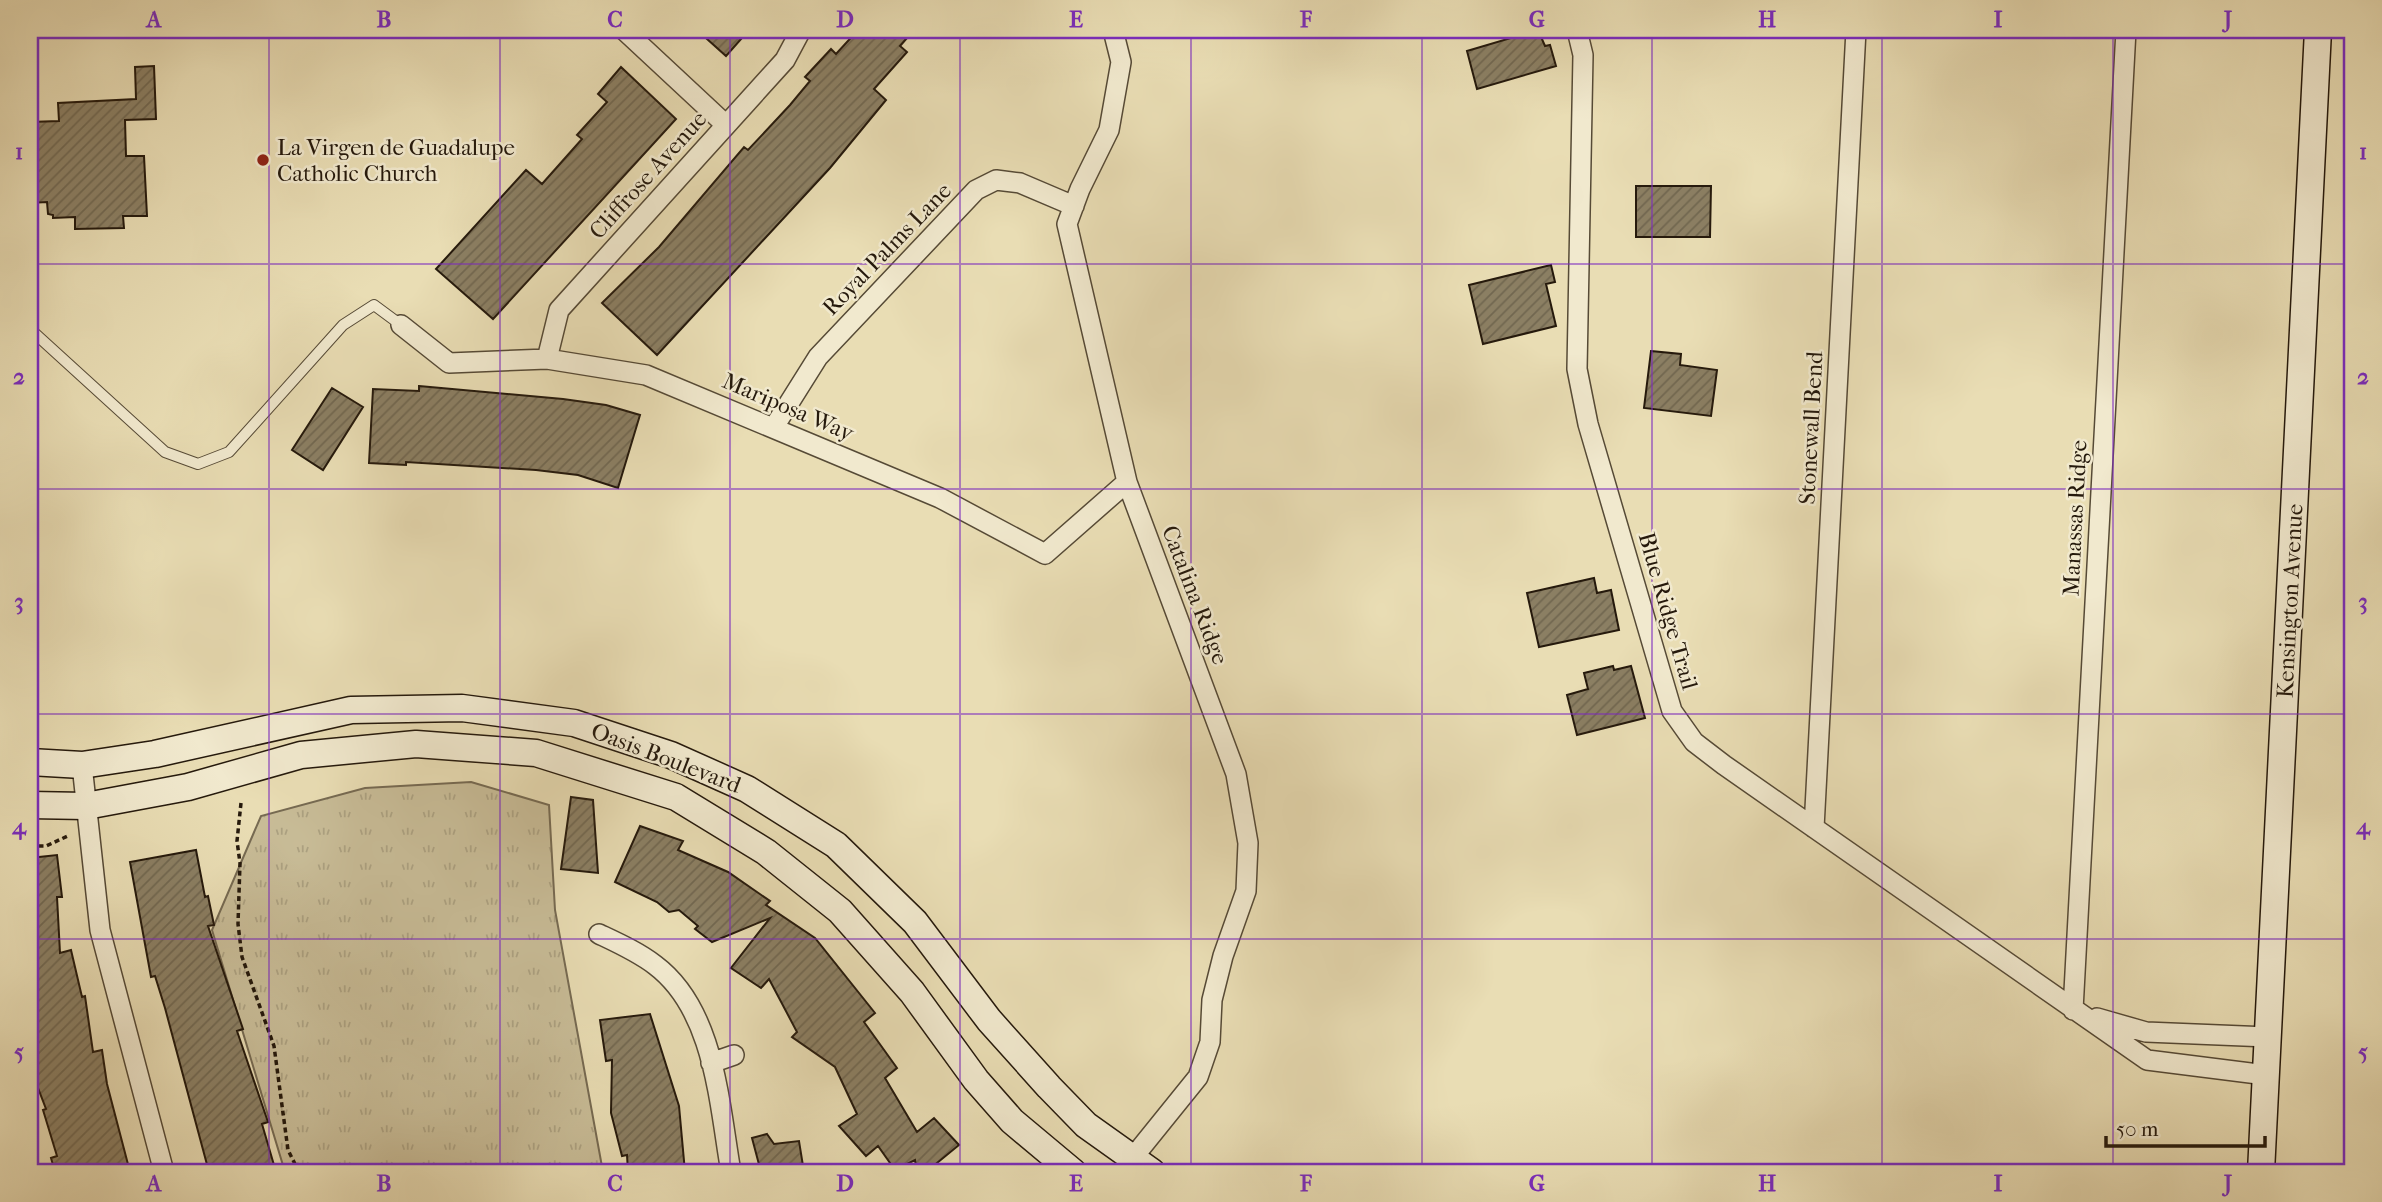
<svg xmlns="http://www.w3.org/2000/svg" width="2382" height="1202" font-family="'IM FELL French Canon',serif">
  <style>
    .grass { fill: url(#grass-tufts); stroke: #766a52; stroke-width: 2 }
    .building { fill: url(#building-hatch); stroke: #25190c; stroke-width: 2 }
    .lines { fill: none; stroke-linecap: round; stroke-linejoin: round }
    .lane-casing { stroke: #564a36; stroke-width: 12 }
    .street-casing { stroke: #564a36; stroke-width: 22 }
    .secondary-casing { stroke: #25190c; stroke-width: 29 }
    .path { stroke: #25190c; stroke-width: 3.5; stroke-dasharray: 5 3.5; stroke-linecap: butt }
    .lane { stroke: #f1e9ce; stroke-width: 10 }
    .street { stroke: #f1e9ce; stroke-width: 19 }
    .secondary { stroke: #f1e9ce; stroke-width: 26 }
    .grid { fill: none; stroke: #7b2cbf; stroke-width: 2; stroke-opacity: 0.55 }
    .poi-dot { fill: #8f2418; stroke: #f1e9ce; stroke-width: 2.5 }
    .labels { text-anchor: middle; dominant-baseline: central; stroke-width: 5; stroke-linejoin: round; paint-order: stroke }
    .poi-label { font-size: 23px; fill: #25190c; stroke: #f1e9ce; text-anchor: start }
    .street-label { font-size: 23px; fill: #25190c; stroke: #f1e9ce }
    .neatline { fill: none; stroke: #7b2cbf; stroke-width: 2.5 }
    .grid-label { font-size: 23px; text-anchor: middle; font-weight: bold; fill: #7b2cbf }
  </style>
  <defs>
    <pattern id="grass-tufts" width="24" height="20" patternUnits="userSpaceOnUse" patternTransform="scale(1.75)"><rect width="24" height="20" fill="#c8bc97"/><path d="M3 7l-1-3M5 7V3M7 7l1-3M15 17l-1-3M17 17v-4M19 17l1-3" fill="none" stroke="#aca181"/></pattern>
    <pattern id="building-hatch" width="6" height="6" patternUnits="userSpaceOnUse" patternTransform="scale(1.75)"><rect width="6" height="6" fill="#8b7f63"/><path d="M-1 1l2-2M0 6l6-6M5 7l2-2" fill="none" stroke="#716750"/></pattern>
  </defs>
  <rect width="100%" height="100%" fill="#e9ddb4"/>
  <filter id="stains"><feTurbulence type="fractalNoise" baseFrequency=".00286" numOctaves="4"/><feColorMatrix values="0 0 0 0 .2 0 0 0 0 .09 0 0 0 0 .02 0 0 0 .5 -.17"/></filter>
  <radialGradient id="worn" r=".72"><stop offset=".6" stop-color="#630" stop-opacity="0"/><stop offset="1" stop-color="#630" stop-opacity=".3"/></radialGradient>
  <path class="grass" d="M471 782 549 805 555 910 603 1172H285L212 930 261 816 365 788Z"/>
  <path class="building" d="M697 30H749L726 56Z
    M858 30H898L907 38 900 46 907 52 874 89 886 100 830 168 657 355 602 303 659 247 744 147 748 150 790 105 810 81 805 77 831 49 836 54Z
    M1538 30 1545 46 1550 45 1556 66 1477 89 1467 51Z
    M154 66 156 119 125 120 126 156H144L147 216H123L124 228 75 229V217L53 218V215L48 214 47 202 30 203V122L59 121 58 103 136 99 135 67Z
    M621 67 676 119 493 319 436 269 526 170 542 184 582 139 577 135 607 102 598 94Z
    M1636 186H1711L1710 237H1636Z
    M1551 265 1555 282 1546 284 1556 326 1483 344 1469 285Z
    M1651 351 1681 354 1680 365 1717 370 1711 416 1644 408Z
    M419 386 563 399 606 405 640 415 618 488 578 475 536 470 406 462V465L369 463 373 389 419 391Z
    M332 388 363 407 323 470 292 450Z
    M1594 578 1597 593 1611 590 1619 630 1539 647 1527 593Z
    M1613 666 1614 670 1631 666 1645 718 1577 735 1567 695 1588 689 1584 673Z
    M571 797 593 800 598 873 561 869Z
    M640 826 683 841 678 850 728 872 770 901 766 905 815 938 875 1013 864 1022 897 1068 885 1078 917 1132 934 1118 959 1145 926 1172H917L915 1160 895 1170 878 1146 866 1156 839 1126 857 1114 835 1067 792 1037 797 1032 769 979 761 988 731 968 770 918 712 942 695 929 698 926 679 910 669 912 657 902 615 882Z
    M196 850 205 897 208 896 214 925 208 926 243 1029 237 1031 268 1122 262 1124 276 1172H209L165 1008 155 976 151 977 130 862Z
    M57 855 62 897H57L60 953 71 950 82 997 85 996 93 1052 102 1050 107 1084 130 1172H55L51 1158 57 1156 43 1110 46 1109 30 1067V858Z
    M650 1014 679 1106 685 1172H628L627 1155 622 1156 611 1113 612 1060 606 1061 600 1020Z
    M767 1134 774 1144 799 1141 804 1172H761L752 1138Z"/>
  <g class="lines">
    <defs>
      <path id="lane" d="M30 329 165 452 198 464 229 452 343 325 374 305 401 325"/>
      <path id="street" d="M624 30 726 125
        M1113 30 1121 62 1109 130 1080 189 1067 224 1127 482 1236 774 1248 843 1246 891 1223 956 1212 1000 1210 1042 1198 1077 1131 1160
        M1577 30 1583 55 1577 369 1588 424 1672 711 1694 742 1724 765 2147 1060 2266 1075
        M401 325 449 363 547 359 646 375 940 498 1045 554 1127 482
        M547 359 559 310 785 60 801 30
        M774 427 818 357 976 190 996 180 1020 183 1074 206
        M82 765 100 930 164 1172
        M1814 828 1856 30
        M599 934C618 943 638 952 655 965 715 1010 719 1104 731 1172
        M2073 1010 2126 30
        M2097 1018 2146 1032 2268 1037
        M711 1063 734 1055"/>
      <path id="secondary" d="M30 762 82 765 155 754 351 710 462 708 574 723 671 755 747 789 836 845 915 922 989 1020 1049 1087 1086 1125 1152 1172
        M30 805 86 806 188 787 301 755 416 744 536 753 676 797 766 852 840 911 912 992 976 1080 1012 1121 1073 1172
        M2261 1172 2318 30"/>
    </defs>
    <use href="#lane" class="lane-casing"/>
    <use href="#street" class="street-casing"/>
    <use href="#secondary" class="secondary-casing"/>
    <path class="path" d="M241 803 237 841 240 863 238 924 242 957 274 1046 288 1150 299 1172
      M30 846H46L70 835"/>
    <use href="#lane" class="lane"/>
    <use href="#street" class="street"/>
    <use href="#secondary" class="secondary"/>
  </g>
  <path class="grid" d="M269 30V1172M500 30V1172M730 30V1172M960 30V1172M1191 30V1172M1422 30V1172M1652 30V1172M1882 30V1172M2113 30V1172M30 264H2352M30 489H2352M30 714H2352M30 939H2352"/>
  <circle class="poi-dot" cx="263" cy="160" r="7"/>
  <g class="labels">
    <g class="poi-label">
      <text x="277" y="147">La Virgen de Guadalupe<tspan x="277" dy="26">Catholic Church</tspan></text>
    </g>
    <g class="street-label">
      <text transform="translate(648 175) rotate(-48)">Cliffrose Avenue</text>
      <text transform="translate(887 249) rotate(-46)">Royal Palms Lane</text>
      <text transform="translate(788 407) rotate(23)">Mariposa Way</text>
      <text transform="translate(1811 428) rotate(-87)">Stonewall Bend</text>
      <text transform="translate(2075 518) rotate(-87)">Manassas Ridge</text>
      <text transform="translate(1195 595) rotate(69)">Catalina Ridge</text>
      <text transform="translate(2290 601) rotate(-87)">Kensington Avenue</text>
      <text transform="translate(1668 611) rotate(74)">Blue Ridge Trail</text>
      <text transform="translate(666 758) rotate(21)">Oasis Boulevard</text>
    </g>
  </g>
  <rect width="2382" height="1202" fill="none" stroke="#e9ddb4" stroke-width="77"/>
  <path d="M2106 1136v10h159v-10" fill="none" stroke="#25190c" stroke-width="3.5"/>
  <text x="2116" y="1136" font-size="21" fill="#25190c" stroke="#f1e9ce" stroke-width="5" paint-order="stroke">50 m</text>
  <rect x="38" y="38" width="2306" height="1126" class="neatline"/>
  <g class="grid-label">
    <text x="154" y="27">A</text>
    <text x="384" y="27">B</text>
    <text x="615" y="27">C</text>
    <text x="845" y="27">D</text>
    <text x="1076" y="27">E</text>
    <text x="1306" y="27">F</text>
    <text x="1537" y="27">G</text>
    <text x="1767" y="27">H</text>
    <text x="1998" y="27">I</text>
    <text x="2228" y="27">J</text>
    <text x="19" y="159">1</text>
    <text x="2363" y="159">1</text>
    <text x="19" y="384">2</text>
    <text x="2363" y="384">2</text>
    <text x="19" y="609">3</text>
    <text x="2363" y="609">3</text>
    <text x="19" y="834">4</text>
    <text x="2363" y="834">4</text>
    <text x="19" y="1059">5</text>
    <text x="2363" y="1059">5</text>
    <text x="154" y="1191">A</text>
    <text x="384" y="1191">B</text>
    <text x="615" y="1191">C</text>
    <text x="845" y="1191">D</text>
    <text x="1076" y="1191">E</text>
    <text x="1306" y="1191">F</text>
    <text x="1537" y="1191">G</text>
    <text x="1767" y="1191">H</text>
    <text x="1998" y="1191">I</text>
    <text x="2228" y="1191">J</text>
  </g>
  <rect width="100%" height="100%" filter="url(#stains)"/>
  <rect width="100%" height="100%" fill="url(#worn)"/>
</svg>
